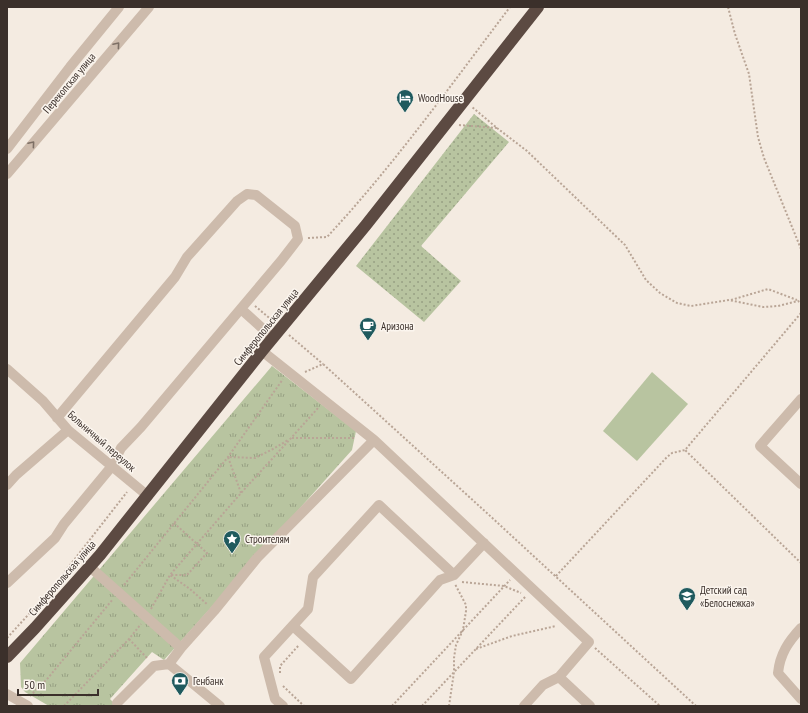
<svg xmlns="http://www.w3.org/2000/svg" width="808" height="713" font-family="'PT Sans Narrow',sans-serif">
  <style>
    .grass { fill: url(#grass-dots) }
    .park { fill: url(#park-tufts) }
    .pitch { fill: #b8c4a0 }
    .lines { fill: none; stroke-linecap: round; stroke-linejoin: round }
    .path { stroke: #b9a596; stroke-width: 2; stroke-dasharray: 2 2; stroke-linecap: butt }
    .minor { stroke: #cdbbac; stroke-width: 10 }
    .highway { stroke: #5c4a42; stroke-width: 12 }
    .oneway { stroke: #7d6f65 }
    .labels { text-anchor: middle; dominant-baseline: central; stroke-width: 3; stroke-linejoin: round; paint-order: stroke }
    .street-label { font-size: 11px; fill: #3b302b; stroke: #fbf5ee }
    .poi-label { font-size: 11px; fill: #3b302b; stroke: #fbf5ee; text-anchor: start }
  </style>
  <defs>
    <pattern id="grass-dots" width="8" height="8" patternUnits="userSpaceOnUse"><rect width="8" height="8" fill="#b8c4a0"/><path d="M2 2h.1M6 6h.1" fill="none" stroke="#97a083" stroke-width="1.8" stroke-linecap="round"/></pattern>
    <pattern id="park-tufts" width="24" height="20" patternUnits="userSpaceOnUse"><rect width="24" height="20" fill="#b8c4a0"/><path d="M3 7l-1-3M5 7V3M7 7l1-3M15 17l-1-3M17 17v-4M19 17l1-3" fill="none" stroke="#97a083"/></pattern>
  </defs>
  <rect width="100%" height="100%" fill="#f4ebe1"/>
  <path class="grass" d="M474 114 509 142 421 246 461 281 424 322 356 266Z"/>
  <path class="park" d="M272 366 356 431 352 450 164 660 152 652 110 699 117 706H49L25 692 21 687 20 663Z"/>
  <path class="pitch" d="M652 372 688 404 637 461 603 431Z"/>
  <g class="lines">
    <path class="path" d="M728 7 735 34 749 74 758 137 764 158 801 249
      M459 125 497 128 472 107
      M497 128 527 151 625 245 646 280 660 293 677 303 691 306 729 300 763 307 778 306 798 301 801 303
      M308 238 327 237C394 165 451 85 510 7
      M731 300 768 289 797 300
      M255 306 273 321
      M801 313 685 450 801 563
      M289 335 323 364
      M305 372 323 364 488 514 696 706
      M292 438H355
      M241 493 228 457 255 458 273 449 288 440
      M174 523 207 553 187 575H170L190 589 208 605
      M556 576 667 457 672 453 685 450
      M462 582 504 586 521 593
      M124 585 228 457 283 379
      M151 609 170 575 241 493 292 437 318 408
      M7 638 49 592 127 492
      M129 639 147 658
      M595 648 660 706
      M476 649 512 636 556 626
      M280 673V666L299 645
      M283 686 304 706
      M30 696 48 678 113 599
      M64 706 129 639 141 624
      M392 706 510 580
      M422 706 526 596
      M449 706 454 672V658L456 645 463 630 466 611V605L455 584"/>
    <path class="minor" d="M7 149 70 67 119 7
      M7 174 149 7
      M241 309 273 338
      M262 351 374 440 589 642 559 677 543 685 524 706
      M7 369 43 401 68 430 148 496
      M801 399 760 446 801 484
      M7 485 16 475 68 430
      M90 567 181 648
      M7 583 55 538 64 524 112 466 121 448 141 427 281 261 298 239 295 226 256 195 247 194 237 201 187 257 175 277 57 418
      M293 626 351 679 440 580 454 575
      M559 677 590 706
      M7 694 28 706
      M801 699 778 673C780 654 788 642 801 628
      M117 703 154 666 169 664
      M220 706 169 664 181 648 214 611 257 558 374 440
      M283 706 275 699 264 657 308 609 313 577 379 505 454 575 484 543"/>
    <path class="highway" d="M7 657 35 628 100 555 262 351 366 225 538 7"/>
  </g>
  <defs><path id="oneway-chevron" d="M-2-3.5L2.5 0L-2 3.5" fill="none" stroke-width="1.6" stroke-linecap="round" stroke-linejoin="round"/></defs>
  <g class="oneway">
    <use href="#oneway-chevron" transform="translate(117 45) rotate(-50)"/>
    <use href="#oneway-chevron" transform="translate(32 144) rotate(-50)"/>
  </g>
  <defs>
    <symbol id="hotel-pin" viewBox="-11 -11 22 30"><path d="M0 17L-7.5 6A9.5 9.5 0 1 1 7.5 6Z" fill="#1f5a5e" stroke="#fbf5ee"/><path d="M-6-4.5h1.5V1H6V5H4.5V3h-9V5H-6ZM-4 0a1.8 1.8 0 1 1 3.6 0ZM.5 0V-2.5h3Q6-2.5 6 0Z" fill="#fff"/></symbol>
    <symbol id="cafe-pin" viewBox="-11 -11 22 30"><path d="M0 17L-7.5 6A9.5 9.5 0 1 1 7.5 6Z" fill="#1f5a5e" stroke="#fbf5ee"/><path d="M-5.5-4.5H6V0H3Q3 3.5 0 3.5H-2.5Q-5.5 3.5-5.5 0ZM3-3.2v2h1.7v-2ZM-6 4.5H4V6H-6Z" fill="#fff"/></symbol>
    <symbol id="sight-pin" viewBox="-11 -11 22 30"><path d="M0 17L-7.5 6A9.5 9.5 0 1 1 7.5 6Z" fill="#1f5a5e" stroke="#fbf5ee"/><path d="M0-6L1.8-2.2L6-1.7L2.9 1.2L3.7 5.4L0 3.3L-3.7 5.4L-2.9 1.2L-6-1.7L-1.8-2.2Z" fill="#fff"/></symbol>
    <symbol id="school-pin" viewBox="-11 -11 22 30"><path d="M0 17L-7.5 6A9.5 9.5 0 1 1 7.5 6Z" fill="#1f5a5e" stroke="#fbf5ee"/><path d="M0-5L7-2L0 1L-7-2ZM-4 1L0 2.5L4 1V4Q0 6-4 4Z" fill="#fff"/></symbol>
    <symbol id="bank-pin" viewBox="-11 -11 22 30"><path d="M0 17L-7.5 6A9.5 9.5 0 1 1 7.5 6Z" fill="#1f5a5e" stroke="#fbf5ee"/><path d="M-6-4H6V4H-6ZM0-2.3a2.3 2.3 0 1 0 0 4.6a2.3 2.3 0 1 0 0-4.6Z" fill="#fff"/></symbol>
  </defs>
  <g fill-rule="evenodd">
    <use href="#hotel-pin" x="395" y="88" width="20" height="27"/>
    <use href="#cafe-pin" x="358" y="316" width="20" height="27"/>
    <use href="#sight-pin" x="222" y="529" width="20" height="27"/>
    <use href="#school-pin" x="677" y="586" width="20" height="27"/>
    <use href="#bank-pin" x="170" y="671" width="20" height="27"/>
  </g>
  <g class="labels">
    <g class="street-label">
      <text transform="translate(69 83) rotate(-50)">Перекопская улица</text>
      <text transform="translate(266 327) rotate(-51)">Симферопольская улица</text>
      <text transform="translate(102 441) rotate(41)">Больничный переулок</text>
      <text transform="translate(62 578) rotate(-49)">Симферопольская улица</text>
    </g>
    <g class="poi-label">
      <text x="418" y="98">WoodHouse</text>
      <text x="381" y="326">Аризона</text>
      <text x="245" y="539">Строителям</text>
      <text x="700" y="590">Детский сад<tspan x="700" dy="13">«Белоснежка»</tspan></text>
      <text x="193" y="681">Генбанк</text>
    </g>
  </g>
  <rect width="808" height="713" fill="none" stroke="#3b302b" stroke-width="16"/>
  <path d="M18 689v6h80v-6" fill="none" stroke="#3b302b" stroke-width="2"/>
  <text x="24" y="689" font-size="12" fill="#3b302b" stroke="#fbf5ee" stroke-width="3" paint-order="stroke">50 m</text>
</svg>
